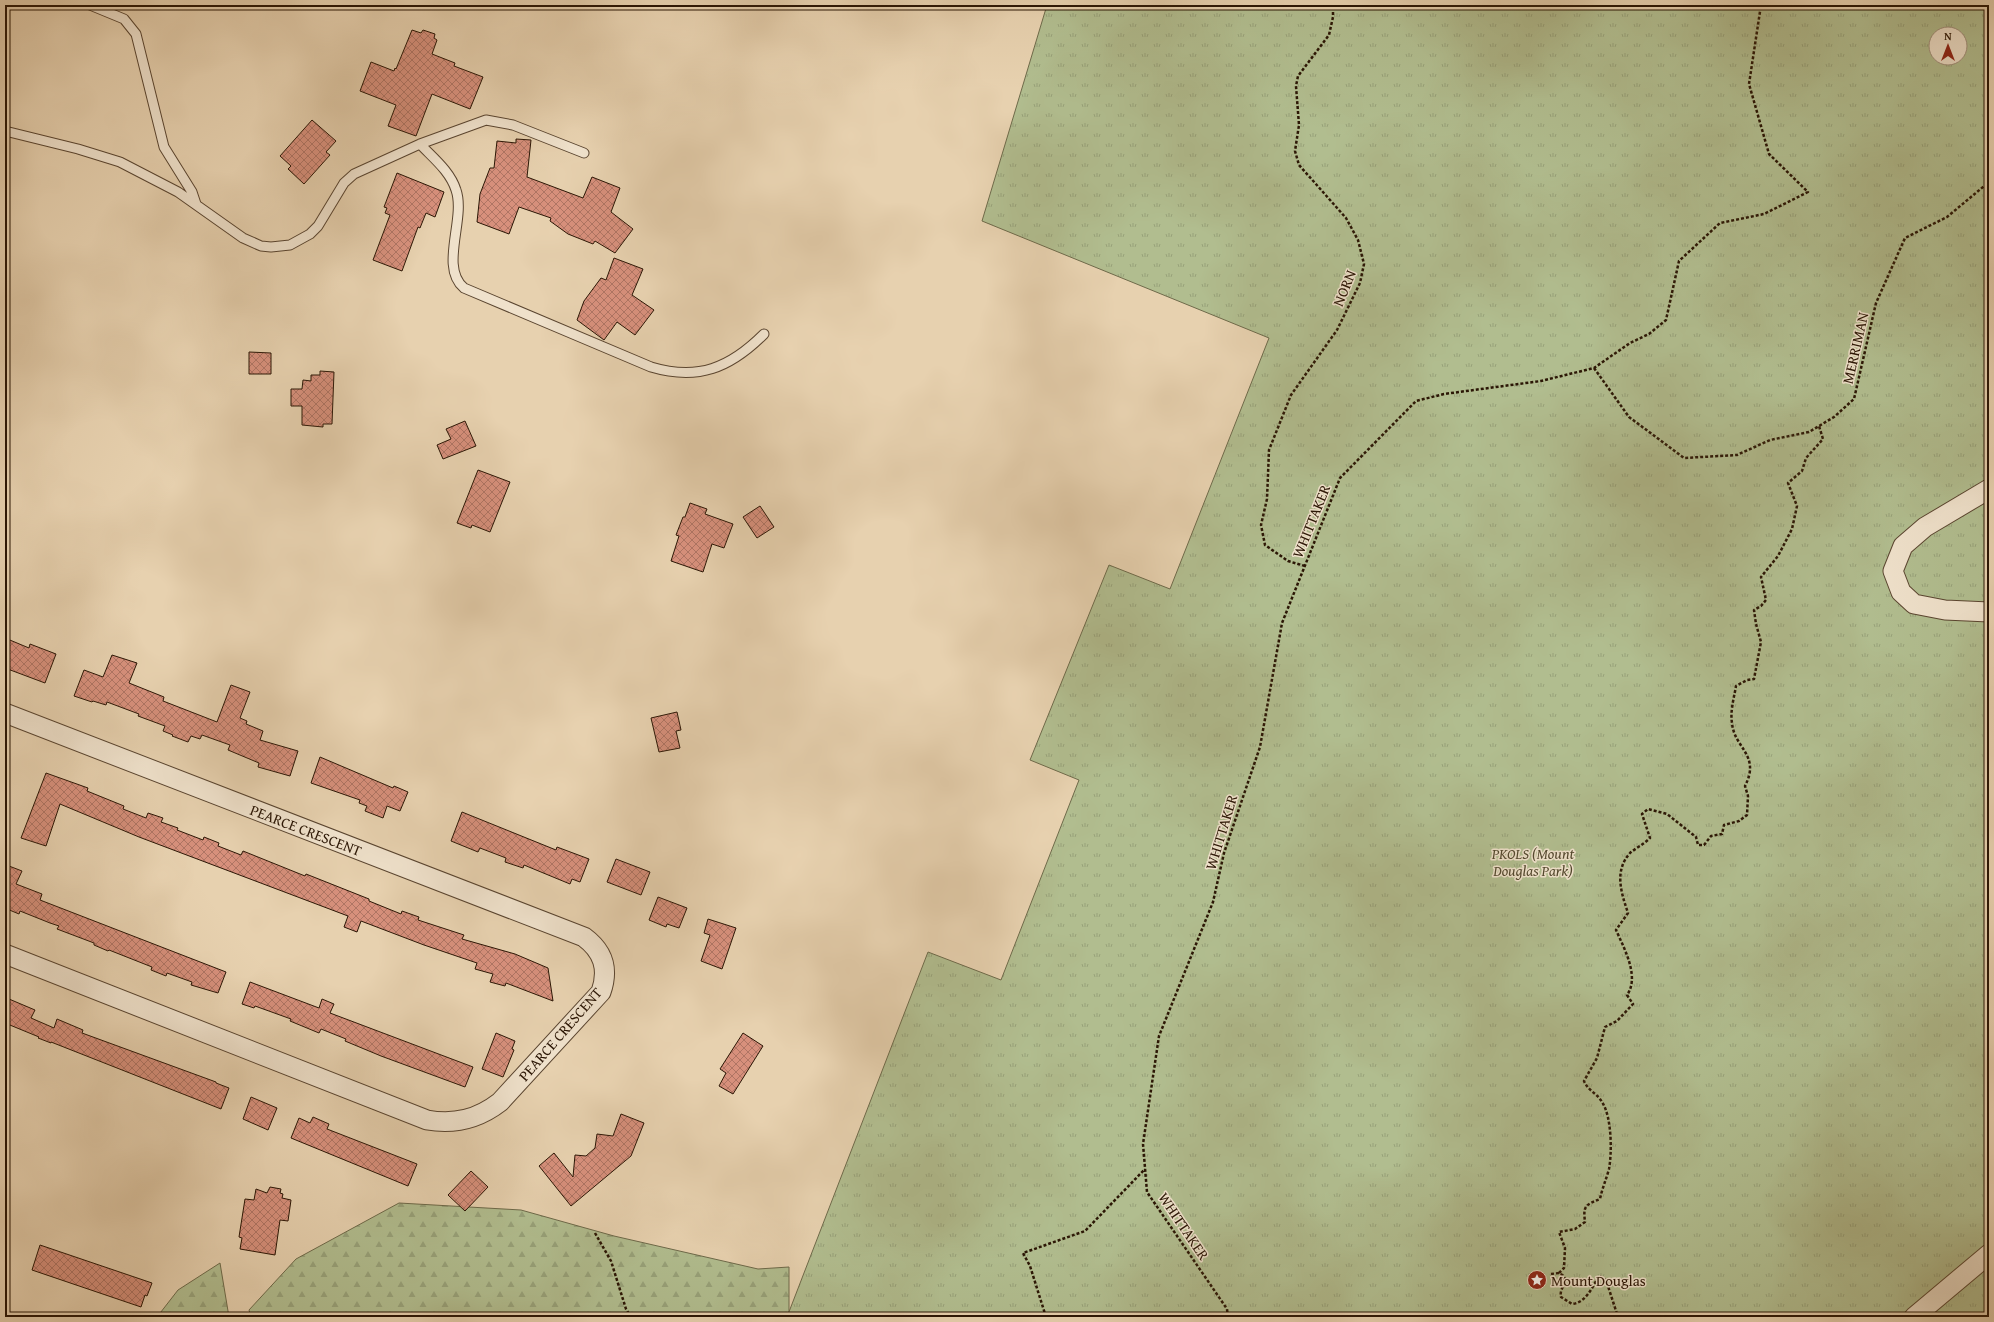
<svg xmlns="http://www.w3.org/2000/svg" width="1994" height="1322" font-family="'Gentium Book Plus',serif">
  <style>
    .forest { fill: url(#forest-firs); stroke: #6e6a4a }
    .park { fill: url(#park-tufts); stroke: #6e6a4a; fill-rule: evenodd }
    .building { fill: url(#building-cross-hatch); stroke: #2b1605 }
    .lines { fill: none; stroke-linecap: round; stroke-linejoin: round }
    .lane-casing { stroke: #5a4530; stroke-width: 11 }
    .street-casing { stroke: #5a4530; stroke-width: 21 }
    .path { stroke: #2b1605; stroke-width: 2.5; stroke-dasharray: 3 2; stroke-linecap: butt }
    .lane { stroke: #efe1cb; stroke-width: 9 }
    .street { stroke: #efe1cb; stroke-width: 19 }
    .labels { text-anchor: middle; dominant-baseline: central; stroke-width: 3; stroke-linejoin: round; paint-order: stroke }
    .street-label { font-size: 15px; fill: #2b1605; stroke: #efe1cb }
    .park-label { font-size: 15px; font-style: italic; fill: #53482e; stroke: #efe1cb }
    .poi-label { font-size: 15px; fill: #2b1605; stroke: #efe1cb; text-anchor: start }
  </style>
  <defs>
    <pattern id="forest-firs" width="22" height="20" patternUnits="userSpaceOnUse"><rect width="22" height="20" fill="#b1bd8f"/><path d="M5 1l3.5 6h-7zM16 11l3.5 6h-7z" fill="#98a27a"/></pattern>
    <pattern id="park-tufts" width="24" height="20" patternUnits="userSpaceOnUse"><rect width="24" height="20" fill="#b1bd8f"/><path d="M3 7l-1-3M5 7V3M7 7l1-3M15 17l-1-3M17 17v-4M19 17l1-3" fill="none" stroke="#98a27a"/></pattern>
    <pattern id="building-cross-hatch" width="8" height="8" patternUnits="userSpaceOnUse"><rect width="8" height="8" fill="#d7907c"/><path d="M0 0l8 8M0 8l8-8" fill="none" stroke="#af7564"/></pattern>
  </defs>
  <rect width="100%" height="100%" fill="#e7d1af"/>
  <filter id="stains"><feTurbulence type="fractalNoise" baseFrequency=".005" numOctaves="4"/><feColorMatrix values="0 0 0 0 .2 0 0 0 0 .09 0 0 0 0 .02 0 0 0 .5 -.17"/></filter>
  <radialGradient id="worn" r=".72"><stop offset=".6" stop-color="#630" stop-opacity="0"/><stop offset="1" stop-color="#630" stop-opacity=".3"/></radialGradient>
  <path class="forest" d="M399 1203 521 1210 614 1236 758 1269 789 1267V1317H251L249 1310 296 1259Z
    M220 1263 229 1317H157L178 1290Z"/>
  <path class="park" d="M1047 5H1989V1317H787L928 952 1001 980 1079 780 1030 760 1109 565 1170 589 1269 338 982 221ZM1936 34H1960V58H1936Z"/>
  <path class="building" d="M412 30 421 33 423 30 435 34 434 38 437 40 432 54 455 63 454 66 483 77 470 109 432 94 416 136 388 126 396 105 360 91 371 62 394 71 395 68 396 69Z
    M312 120 336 141 326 152 330 155 304 184 288 169 291 166 280 156Z
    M516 139 531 140 527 177 583 198 592 177 620 188 611 212 633 229 615 253 595 241 593 244 568 234 550 221 551 218 519 207 509 234 477 222 480 194 490 168H494L497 141 516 143Z
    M397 173 444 192 435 217 426 213 420 228 418 227 402 271 373 260 390 215 385 213 387 208 384 207Z
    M614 258 643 269 632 295 654 310 635 335 617 322 604 340 577 320 584 301 601 278 606 280Z
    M249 352 271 353V374H249Z
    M320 371 334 372 332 424H323V427L302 425V406H291V389H302L303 380 311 381V375H320Z
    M465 421 476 446 443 459 437 445 451 439 446 429Z
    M478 470 510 482 490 532 472 525 471 528 457 523Z
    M690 503 707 509 705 514 733 524 724 548 712 544 703 572 671 561 679 536 676 535 683 517H685Z
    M760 506 774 527 757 538 743 517Z
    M5 638 29 648 30 644 56 654 45 683 5 668Z
    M112 655 137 663 129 683 164 697 163 701 217 722 231 685 250 692 240 718 247 721 246 724 263 731 260 740 298 751 290 776 258 767 259 763 228 750 230 745 202 735 200 739 191 736 188 742 172 736 173 735 163 731 165 726 138 716 139 714 107 702 106 705 93 701 92 702 74 696 84 670 103 677Z
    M677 712 681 730 676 731 680 748 659 752 651 718Z
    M320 757 393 788 394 786 408 792 400 811 387 806 383 818 365 811 367 806 359 803 360 800 311 783Z
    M46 773 88 788 87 791 124 806 123 809 146 818 148 813 163 818 161 822 178 828 177 830 203 840 204 837 219 843 218 846 241 855 243 851 305 876 306 874 369 899V901L401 914 402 911 419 917 418 920 464 935 462 939 515 954 548 968 553 1001 506 983 505 986 490 982 493 974 475 969 477 963 424 945 361 921 357 932 344 927 348 916 139 837 60 804 46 846 21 838Z
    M462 812 556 850 557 847 589 859 580 882 572 879 570 884 524 865 523 868 505 862 506 858 480 848 478 852 451 841Z
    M616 859 650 872 641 895 607 882Z
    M9 866 22 871 16 884 42 894 40 900 226 972 218 993 191 985 192 982 167 973 166 976 151 970 152 967 109 950 108 951 94 945V943L57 929 59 926 50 923 20 911 19 914 7 909 5 911V876Z
    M658 897 687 908 679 928 667 924 666 927 649 920Z
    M708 919 736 928 722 969 701 961 710 935 704 933Z
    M250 982 319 1008 322 999 334 1004 330 1013 473 1067 465 1087 381 1056 345 1041 346 1039 321 1029 319 1033 290 1021 291 1019 255 1006 254 1008 242 1004Z
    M9 999 35 1010 31 1018 54 1028 57 1019 83 1030 82 1033 216 1082V1083L229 1088 221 1109 51 1042V1043L38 1038 39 1037 5 1023V1008Z
    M496 1033 515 1041 512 1049 514 1050 503 1077 482 1069Z
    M743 1033 763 1046 733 1094 719 1086 726 1073 720 1069Z
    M251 1097 277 1108 268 1130 243 1119Z
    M621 1114 644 1123 631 1156 571 1206 539 1166 554 1153 573 1177 575 1155 586 1156 595 1148 597 1134 613 1136Z
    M313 1117 329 1124 327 1129 417 1164 408 1186 291 1138 299 1118 310 1123Z
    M471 1171 488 1187 465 1211 448 1195Z
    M270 1187 281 1189 280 1193 283 1194 282 1198 291 1200 288 1221 280 1220 275 1255 240 1249 242 1238 239 1237 245 1199 254 1200 256 1189 267 1193Z
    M40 1245 152 1283 147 1296 145 1295 141 1307 32 1270Z"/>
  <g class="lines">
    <defs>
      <path id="lane" d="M90 5 124 19 136 34 164 147 192 192 196 204
        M5 131 78 149 120 162 178 192 243 238 261 246 271 247 290 245 310 234 318 226 344 183 354 174 420 144 486 120 513 125 584 153
        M420 144C433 158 450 171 456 190 466 219 439 267 464 288L651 367C698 381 730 368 764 334"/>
      <path id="street" d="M1989 489 1925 527 1903 546 1893 571 1901 592 1914 604 1945 610 1989 612
        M5 713 584 937C603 951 609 969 601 992L500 1102C478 1119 455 1125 427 1120L5 954
        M1914 1317 1989 1254"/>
    </defs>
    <use href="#lane" class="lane-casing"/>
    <use href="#street" class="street-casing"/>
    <path class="path" d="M1594 368 1629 417 1684 458 1737 455 1770 440 1809 432 1834 417 1854 399 1876 303 1905 238 1947 217 1989 182
      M1305 566 1288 561 1265 545 1261 525 1267 499 1269 450 1291 395 1337 330 1360 283 1364 264 1358 240 1346 218 1299 165 1295 151 1299 125 1296 86 1298 76 1329 35 1333 17V5
      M595 1233 611 1261 626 1309 631 1317
      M1559 1273 1564 1268 1565 1248 1559 1232 1575 1229 1585 1222C1583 1206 1585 1205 1600 1199 1602 1189 1606 1180 1609 1169 1612 1153 1612 1117 1602 1102 1597 1093 1588 1091 1584 1081L1597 1058 1605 1027 1617 1021 1633 1004 1627 995C1640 977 1624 948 1616 930L1628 913C1621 892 1614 871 1630 853 1636 848 1644 844 1650 838L1642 814 1648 809 1667 814 1696 837 1698 845H1704L1711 836 1722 834 1724 825 1739 821 1747 815 1748 796 1745 786C1761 755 1734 748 1732 723 1730 711 1734 698 1736 686L1747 680 1754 679 1761 642 1756 624 1754 610 1761 606 1766 600 1761 577 1778 556 1792 529 1797 506 1788 483 1802 471 1806 458 1823 439 1819 426
      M1551 1274 1559 1273 1564 1276C1567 1284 1559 1289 1561 1297L1572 1304C1586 1303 1593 1286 1599 1276L1606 1280 1618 1317
      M1046 1317 1030 1266 1023 1253 1085 1231 1145 1169
      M1228 1317 1227 1309 1147 1192 1143 1144 1159 1036 1213 902 1224 853 1260 747 1282 623 1340 478 1416 401 1444 394 1541 381 1594 368 1630 343 1649 334 1666 320 1679 261 1720 223 1764 214 1808 192 1769 154 1749 84 1761 5"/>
    <use href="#lane" class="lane"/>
    <use href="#street" class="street"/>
  </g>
  <defs>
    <symbol id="sight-disc" viewBox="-11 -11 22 22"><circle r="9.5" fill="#8f2418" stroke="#efe1cb"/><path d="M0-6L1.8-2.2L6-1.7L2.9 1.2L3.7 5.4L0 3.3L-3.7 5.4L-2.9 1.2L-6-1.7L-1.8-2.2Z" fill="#fff"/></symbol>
  </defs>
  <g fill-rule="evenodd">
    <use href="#sight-disc" x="1526" y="1269" width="22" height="22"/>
  </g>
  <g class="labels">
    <g class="street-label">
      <text transform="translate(1344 288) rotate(-68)">NORN</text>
      <text transform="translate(1855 348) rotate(-77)">MERRIMAN</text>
      <text transform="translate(1311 521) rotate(-68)">WHITTAKER</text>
      <text transform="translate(306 830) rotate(21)">PEARCE CRESCENT</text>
      <text transform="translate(1221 832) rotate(-73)">WHITTAKER</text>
      <text transform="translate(560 1034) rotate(-49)">PEARCE CRESCENT</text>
      <text transform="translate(1184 1226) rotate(56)">WHITTAKER</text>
    </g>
    <g class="park-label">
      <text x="1533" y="853">PKOLS (Mount<tspan x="1533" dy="17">Douglas Park)</tspan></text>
    </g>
    <g class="poi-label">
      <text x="1551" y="1280">Mount Douglas</text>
    </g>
  </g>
  <rect width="1994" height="1322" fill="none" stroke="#e7d1af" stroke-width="20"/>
  <rect x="6" y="6" width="1982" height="1310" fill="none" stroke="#2b1605" stroke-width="2"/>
  <rect x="10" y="10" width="1974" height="1302" fill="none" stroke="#2b1605"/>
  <g transform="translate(1948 46)"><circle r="19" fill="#efe1cb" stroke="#a1907c"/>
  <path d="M0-3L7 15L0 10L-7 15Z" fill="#8f2418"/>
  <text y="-6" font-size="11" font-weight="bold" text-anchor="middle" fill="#2b1605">N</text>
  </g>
  <rect width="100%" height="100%" filter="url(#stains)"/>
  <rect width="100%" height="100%" fill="url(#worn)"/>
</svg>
